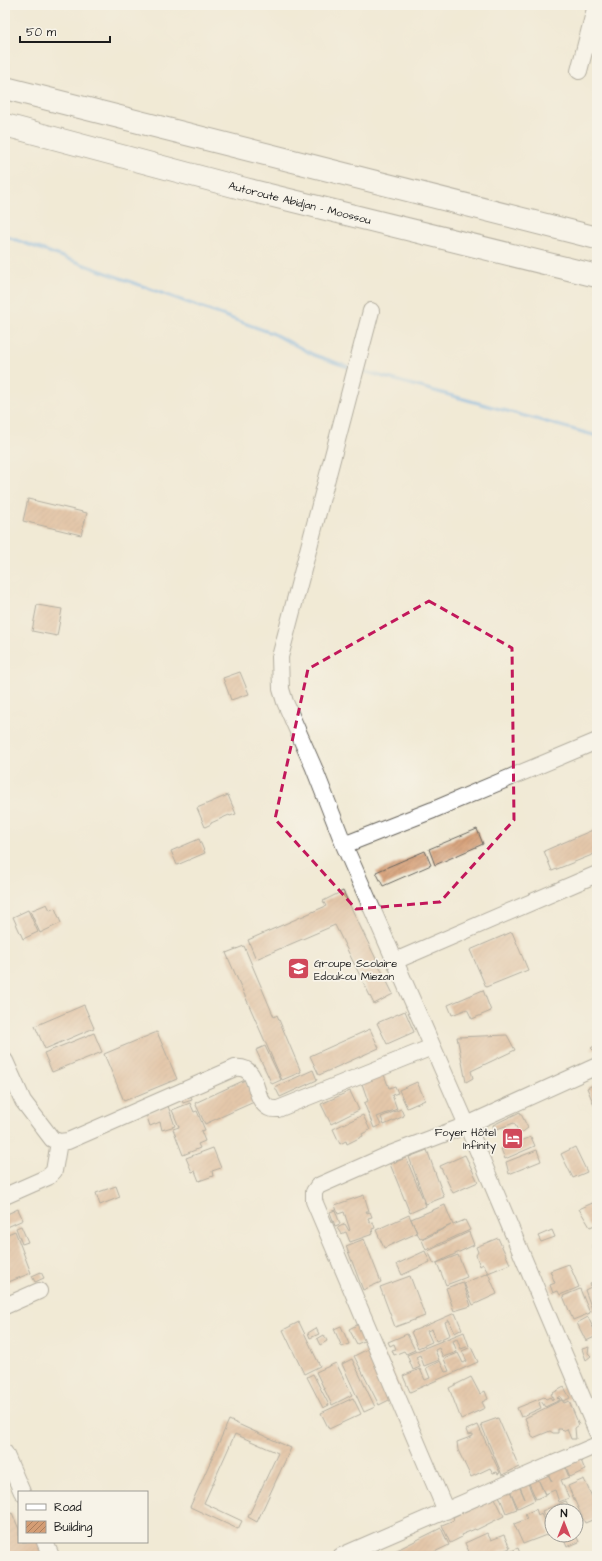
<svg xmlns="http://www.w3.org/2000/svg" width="602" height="1561" font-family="'Architects Daughter',sans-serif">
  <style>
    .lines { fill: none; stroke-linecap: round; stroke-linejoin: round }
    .stream { stroke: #75aee5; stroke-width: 3.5 }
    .building { fill: url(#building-hatch) }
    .minor-casing { stroke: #67645d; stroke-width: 18 }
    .highway-casing { stroke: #67645d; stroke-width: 24 }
    .minor { stroke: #fff; stroke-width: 16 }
    .highway { stroke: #fff; stroke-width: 22 }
    .marked { fill: none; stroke: #c2185b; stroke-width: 3; stroke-dasharray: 8 5; stroke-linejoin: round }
    .labels { text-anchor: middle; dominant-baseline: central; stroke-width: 3.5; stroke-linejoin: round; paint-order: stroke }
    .street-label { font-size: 11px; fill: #1c1c1c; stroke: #f7f3e8 }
    .poi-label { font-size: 11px; fill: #1c1c1c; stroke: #f7f3e8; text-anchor: start }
  </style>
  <defs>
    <pattern id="building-hatch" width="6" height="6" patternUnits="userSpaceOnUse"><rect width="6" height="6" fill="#d49d74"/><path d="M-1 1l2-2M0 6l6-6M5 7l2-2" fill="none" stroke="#ab7f5e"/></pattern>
  </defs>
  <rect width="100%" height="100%" fill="#f7f3e8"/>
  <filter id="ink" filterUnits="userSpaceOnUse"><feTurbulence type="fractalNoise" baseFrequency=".025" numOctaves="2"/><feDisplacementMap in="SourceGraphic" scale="8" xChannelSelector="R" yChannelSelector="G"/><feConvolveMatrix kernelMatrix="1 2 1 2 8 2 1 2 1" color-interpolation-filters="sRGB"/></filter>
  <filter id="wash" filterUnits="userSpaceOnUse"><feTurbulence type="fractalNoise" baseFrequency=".012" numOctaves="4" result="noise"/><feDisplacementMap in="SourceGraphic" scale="16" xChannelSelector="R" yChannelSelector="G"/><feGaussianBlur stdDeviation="0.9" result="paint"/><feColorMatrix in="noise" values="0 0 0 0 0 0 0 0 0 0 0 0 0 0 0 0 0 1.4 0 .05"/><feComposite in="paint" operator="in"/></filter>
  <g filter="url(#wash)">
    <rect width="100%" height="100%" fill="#f1ead5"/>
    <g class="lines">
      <path class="stream" d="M5 236 274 334 314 355 351 368
        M359 370 597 436"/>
    </g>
    <g id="blocks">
      <path class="building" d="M28 499 87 513 81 535 23 521Z
        M37 605 62 609 57 636 32 631Z
        M240 672 249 694 231 700 223 678Z
        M228 795 236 814 230 816 229 815 211 823V824L205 827 197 808Z
        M477 829 483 844 435 865 429 849Z
        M595 829 597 833V853L552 871 544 851Z
        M199 839 205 853 177 865 171 851Z
        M425 851 431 865 383 886 376 872Z
        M343 891 393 994 374 1004 335 925 256 959 248 940 326 906 323 901Z
        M47 904 50 910 55 908 61 923 40 933 30 911Z
        M28 910 38 932 23 939 13 917Z
        M512 932 528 970 486 987 470 950Z
        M244 946 274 1017 277 1015 301 1072 282 1080 226 953Z
        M483 990 491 1011 472 1019 467 1009 452 1015 448 1005Z
        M84 1005 94 1028 45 1049 35 1026Z
        M405 1011 414 1032 387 1044 377 1023Z
        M370 1029 379 1048 319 1075 310 1056Z
        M157 1032 177 1079 124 1101 104 1054Z
        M94 1033 102 1052 52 1072 44 1053Z
        M507 1035 515 1050 471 1071 473 1078 466 1082 457 1037Z
        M596 1045 597 1049 593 1050 591 1048Z
        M265 1046 281 1080 272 1084 256 1050Z
        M313 1070 317 1080 280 1097 275 1087Z
        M383 1072 389 1088 395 1086 398 1093 392 1095 397 1109 377 1117 381 1125 374 1128 364 1103 368 1101 361 1081Z
        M245 1080 254 1102 205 1124 195 1103Z
        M417 1082 425 1100 407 1108 399 1090Z
        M597 1083V1105L595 1107 587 1088Z
        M350 1091 359 1110 331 1124 321 1104Z
        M190 1093 192 1100 183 1103 181 1097Z
        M190 1103 194 1112 197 1111 205 1130 201 1131 205 1141 198 1144 200 1148 183 1155 173 1129 179 1127 172 1110Z
        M168 1106 175 1126 162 1130 160 1122 150 1126 146 1114Z
        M401 1109 404 1116 384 1125 381 1117Z
        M520 1112 528 1128 520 1134 514 1123 494 1130 493 1125Z
        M363 1115 370 1130 362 1134 363 1136 347 1144 346 1141 340 1144 333 1129Z
        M531 1137 535 1146 505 1159 501 1149Z
        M575 1147 587 1172 573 1178 561 1154Z
        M213 1148 221 1168 212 1171 213 1176 199 1181 195 1171 192 1172 186 1158Z
        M427 1150 444 1197 426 1204 409 1157Z
        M537 1150 541 1161 509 1174 506 1162Z
        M465 1155 478 1182 453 1193 440 1166Z
        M406 1158 426 1206 410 1213 390 1164Z
        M116 1186 120 1197 100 1205 96 1193Z
        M364 1195 369 1211H366L367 1213 370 1212 372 1217 368 1218 370 1223 373 1222 375 1228 372 1229 373 1234 350 1242 346 1232 341 1234 337 1228 345 1224 349 1231 350 1230 344 1212 338 1214 335 1205Z
        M597 1201V1224L590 1227 579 1209Z
        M445 1205 453 1225 465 1220 470 1230 426 1250 422 1240 451 1225 420 1239 411 1219Z
        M18 1209 23 1220 5 1228V1215Z
        M335 1210 340 1224 335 1226 330 1212Z
        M409 1215 417 1233 384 1248 376 1230Z
        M21 1226 28 1242 22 1244 16 1228Z
        M552 1230 555 1237 541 1242 538 1236Z
        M15 1231 31 1273 6 1283 5 1235Z
        M469 1232 474 1245 434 1264 428 1251Z
        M498 1238 510 1264 488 1273 483 1264 480 1266 476 1255 478 1252 476 1247Z
        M364 1239 381 1282 363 1290 346 1246Z
        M596 1242 597 1255H596L592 1245Z
        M425 1251 430 1262 402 1275 397 1264Z
        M458 1255 467 1277 446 1285 437 1263Z
        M569 1264 579 1287 560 1295 558 1291 553 1293 550 1285 555 1283 550 1271Z
        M41 1272 44 1278 35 1282 32 1276Z
        M488 1273 497 1294 473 1305 464 1283Z
        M410 1276 425 1316 395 1327 380 1287Z
        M597 1281V1310L593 1312 585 1290 591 1287 590 1284Z
        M463 1282 471 1306 454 1311 446 1288Z
        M580 1289 590 1313 573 1320 563 1296Z
        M455 1313 462 1329 455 1333 449 1320 445 1322 450 1335 436 1341 432 1329 427 1331 432 1342 418 1348 411 1332Z
        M588 1317 597 1336 586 1341 577 1323Z
        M299 1322 320 1366 304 1374 283 1330Z
        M361 1323 369 1339 357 1344 349 1329Z
        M341 1326 349 1344 342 1347 334 1329Z
        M316 1328 319 1334 310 1338 308 1333Z
        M464 1332 469 1346 461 1349 457 1339 453 1341 457 1352 443 1357 439 1348 435 1350 439 1360 424 1366 420 1355 416 1357 420 1367 413 1370 407 1355Z
        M407 1334 415 1350 406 1354 404 1351 394 1355 392 1350 396 1349 394 1344 390 1346 388 1342Z
        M324 1335 327 1341 320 1345 317 1339Z
        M378 1344 403 1393 379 1405 354 1356Z
        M471 1347 478 1362 410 1392 403 1376 420 1369 425 1380 430 1378 426 1368 440 1361 445 1372 449 1371 444 1359 458 1353 463 1363 467 1361 462 1351Z
        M589 1347 588 1353 591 1356 586 1360 582 1349Z
        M352 1359 375 1407 364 1412 342 1364Z
        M336 1363 352 1395 332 1405 316 1372Z
        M313 1374 329 1405 323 1408 307 1377Z
        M471 1377 480 1394 485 1391 488 1399 482 1402 485 1408 461 1419 449 1388Z
        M564 1387 570 1398 564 1401 562 1400 564 1403 569 1401 579 1425 575 1428 576 1439H571L567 1429 563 1431 561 1429H558V1433H553L550 1431 533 1438 525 1418 562 1400 560 1396 557 1398 558 1399 559 1398 560 1400 545 1407 541 1401 539 1403 541 1408 521 1417 517 1408 544 1397 546 1399 550 1397 552 1400 554 1399 551 1394Z
        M353 1398 361 1414 329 1429 321 1413Z
        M498 1418 519 1467 502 1475 481 1424Z
        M229 1420 291 1448 257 1522 248 1517 278 1453 235 1434 204 1503 242 1521 238 1529 190 1507Z
        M478 1425 500 1473 498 1474 497 1472 493 1473 490 1468 471 1477 458 1450 457 1442 473 1436V1434L468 1435 466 1430Z
        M580 1458 585 1470 570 1477 565 1465Z
        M564 1465 569 1477 561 1480 569 1498 559 1502 555 1490 545 1494 537 1477 547 1472 552 1482 547 1472Z
        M537 1477 545 1495 536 1499 528 1481Z
        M584 1479 597 1508V1518L585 1523 568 1486Z
        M527 1481 535 1500 518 1508 509 1488 518 1484 525 1499 519 1484Z
        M509 1488 517 1509 506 1513 498 1493Z
        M495 1498 504 1516 476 1530 475 1529 461 1535 462 1537 450 1543 442 1525 454 1520 453 1517Z
        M566 1501 571 1511H552V1529H550L542 1511Z
        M536 1509 538 1515 541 1513 549 1534 523 1544 514 1524 527 1519 525 1514Z
        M12 1513 19 1529V1542H40L45 1554 41 1556H5V1516Z
        M441 1528 449 1545 426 1556H395L393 1552Z
        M487 1533 491 1540 504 1535 510 1548 491 1556H471L465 1543Z
        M562 1535H576L579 1542 567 1547Z
        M518 1548 521 1556H511L509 1552Z
        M506 1551 508 1556H494Z"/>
    </g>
  </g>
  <g filter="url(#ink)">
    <use href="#blocks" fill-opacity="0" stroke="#67645d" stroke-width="1"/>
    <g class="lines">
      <defs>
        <path id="minor" d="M579 71 596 5
          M371 311 280 657 281 689 285 702 314 768 344 845 467 1125 597 1432
          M344 845 433 810 597 741
          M395 961 597 874
          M5 1061 23 1101 52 1139 59 1142 68 1141 235 1068C261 1065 251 1099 269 1108 271 1109 276 1109 278 1109L432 1047
          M5 1196 48 1177 54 1171 59 1142
          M5 1306 39 1291
          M5 1453 22 1492
          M446 1511 314 1201V1192L318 1186 388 1155 467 1125 597 1066
          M45 1542 51 1556
          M341 1556 597 1445"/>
        <g id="highway">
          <path d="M5 88 597 238"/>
          <path id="s1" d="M5 125 245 189 597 276"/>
        </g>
      </defs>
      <use href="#minor" class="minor-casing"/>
      <use href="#highway" class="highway-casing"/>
      <use href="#minor" class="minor"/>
      <use href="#highway" class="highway"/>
    </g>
  </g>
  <path d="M0 0H602V1561H0ZM429 601 512 648 514 820 440 902 356 909 275 819 308 669Z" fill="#f1ead5" fill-opacity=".55" fill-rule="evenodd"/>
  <path class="marked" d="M429 601 512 648 514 820 440 902 356 909 275 819 308 669Z"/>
  <defs>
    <symbol id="school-square" viewBox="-11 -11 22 22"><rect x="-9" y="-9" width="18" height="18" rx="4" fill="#d1495b" stroke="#f7f3e8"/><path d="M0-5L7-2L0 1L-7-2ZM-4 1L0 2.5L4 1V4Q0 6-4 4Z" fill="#fff"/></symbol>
    <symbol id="hotel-square" viewBox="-11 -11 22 22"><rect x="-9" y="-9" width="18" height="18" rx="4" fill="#d1495b" stroke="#f7f3e8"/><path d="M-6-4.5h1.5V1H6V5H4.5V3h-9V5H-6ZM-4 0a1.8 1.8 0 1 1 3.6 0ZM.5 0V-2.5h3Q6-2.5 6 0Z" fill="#fff"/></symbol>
  </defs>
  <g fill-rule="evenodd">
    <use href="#school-square" x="286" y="956" width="25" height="25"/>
    <use href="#hotel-square" x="500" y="1126" width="25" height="25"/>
  </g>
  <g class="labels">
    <g class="street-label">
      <text stroke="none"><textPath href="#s1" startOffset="305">Autoroute Abidjan - Moossou</textPath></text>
    </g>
    <g class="poi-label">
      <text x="314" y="963">Groupe Scolaire<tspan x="314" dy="13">Edoukou Miezan</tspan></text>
      <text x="496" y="1132" text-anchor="end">Foyer Hôtel<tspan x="496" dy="13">Infinity</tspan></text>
    </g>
  </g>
  <rect width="602" height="1561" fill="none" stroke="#f7f3e8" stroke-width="20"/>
  <rect x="18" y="1491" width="130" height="52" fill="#f7f3e8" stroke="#9f9d96"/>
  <rect x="26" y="1504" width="20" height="6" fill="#ffffff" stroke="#9f9d96"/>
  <text x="54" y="1511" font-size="12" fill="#1c1c1c">Road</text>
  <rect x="26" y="1521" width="20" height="12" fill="url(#building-hatch)" stroke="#9f9d96"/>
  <text x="54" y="1531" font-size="12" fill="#1c1c1c">Building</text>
  <g transform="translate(564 1523)"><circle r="19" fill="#f7f3e8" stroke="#9f9d96"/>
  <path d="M0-3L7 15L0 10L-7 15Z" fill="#d1495b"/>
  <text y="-6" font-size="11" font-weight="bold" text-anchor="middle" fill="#1c1c1c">N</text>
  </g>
  <path d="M20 36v6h90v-6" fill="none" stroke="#1c1c1c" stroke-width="2"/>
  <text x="26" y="36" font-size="12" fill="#1c1c1c" stroke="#f7f3e8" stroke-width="3" paint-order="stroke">50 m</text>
</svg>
